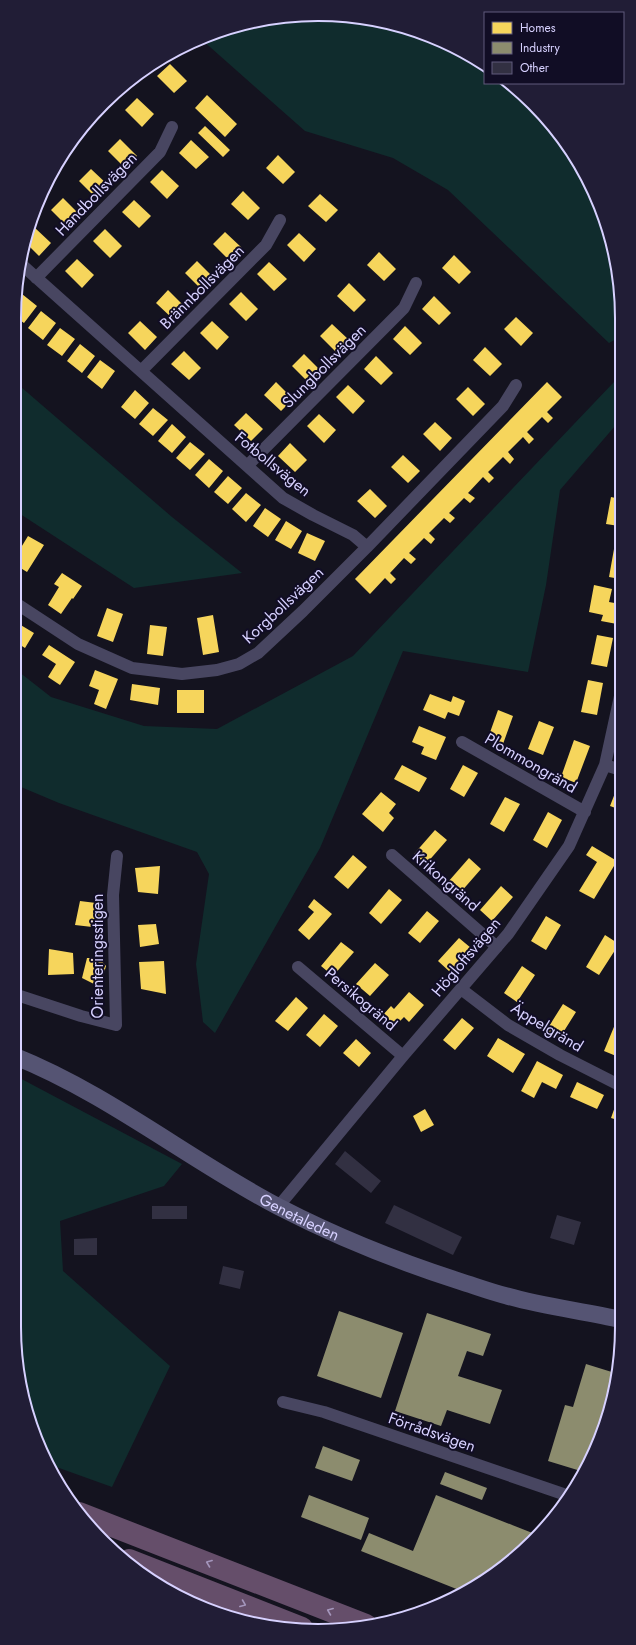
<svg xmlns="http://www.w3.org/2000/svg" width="636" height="1645" font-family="Jost,sans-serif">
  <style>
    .green { fill: #102c2d }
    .homes { fill: #f6d55c }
    .industry { fill: #8c8c6e }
    .building { fill: #323042 }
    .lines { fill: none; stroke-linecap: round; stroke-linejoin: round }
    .minor { stroke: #484661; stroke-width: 12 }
    .secondary { stroke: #555473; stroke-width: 17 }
    .motorway { stroke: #654e6a; stroke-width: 22 }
    .oneway { stroke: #a496bc }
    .labels { text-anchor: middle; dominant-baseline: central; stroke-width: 4; stroke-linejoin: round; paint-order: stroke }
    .street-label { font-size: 16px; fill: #d7d1ff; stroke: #110d25 }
    .rim { fill: none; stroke: #d7d1ff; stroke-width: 2 }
  </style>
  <rect width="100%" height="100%" fill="#14131f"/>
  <path class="green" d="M338 15 397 24 485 64V83H507L547 118 599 201 619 278 620 337 609 343 448 190 393 158 305 131 201 39 221 30 279 17Z
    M14 381 172 517 242 573 134 588 14 510Z
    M614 382 615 426 560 490 546 585 528 672 403 651 320 848 215 1033 203 1022 196 964 209 874 197 852 59 803 21 787 14 780V668L51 697 144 726 217 729 353 656Z
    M14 1075 182 1164 164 1186 60 1221 63 1271 170 1366 112 1487 48 1464 30 1425 14 1327Z"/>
  <path class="homes" d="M170 64 187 81 174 93 157 76Z
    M207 95 237 124 225 137 195 108Z
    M137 98 154 114 142 127 125 110Z
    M205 126 230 150 223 157 198 133Z
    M120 139 137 156 125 168 108 151Z
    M191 140 209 157 196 169 179 153Z
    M278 155 295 172 283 184 266 168Z
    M91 169 108 185 96 198 79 181Z
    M162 170 179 186 167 199 150 182Z
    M243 191 260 208 248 220 231 204Z
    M320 194 338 210 326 222 308 206Z
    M63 198 80 215 68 227 51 210Z
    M134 200 151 216 139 228 122 212Z
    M34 227 51 243 39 256 24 241 26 235Z
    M105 229 122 246 110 258 93 241Z
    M225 232 242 248 230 261 213 244Z
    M299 233 316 249 304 262 287 245Z
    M379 252 396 269 384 281 367 265Z
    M454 255 471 272 459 284 442 268Z
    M77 259 94 275 82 288 65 271Z
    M197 261 214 278 202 290 185 273Z
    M269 262 287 279 274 291 257 274Z
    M349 283 366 300 354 312 337 296Z
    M168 290 185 307 173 319 156 303Z
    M241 292 258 309 246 321 229 304Z
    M22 294 37 306 24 323 14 316 16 302Z
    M434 296 451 313 439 325 422 309Z
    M41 311 56 323 43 340 28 328Z
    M516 317 533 333 521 346 504 329Z
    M140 321 157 337 145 350 128 333Z
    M212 321 229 337 217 350 200 333Z
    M332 324 349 340 337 353 320 336Z
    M405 326 422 343 410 355 393 339Z
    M60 328 75 339 62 356 47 345Z
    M80 344 95 356 82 373 67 361Z
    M485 347 502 364 490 376 473 360Z
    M184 351 201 368 189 380 171 364Z
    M304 354 321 371 309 383 292 366Z
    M376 356 393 373 381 385 364 369Z
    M100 360 115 371 102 389 87 377Z
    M276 382 293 399 281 411 264 395Z
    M547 382 562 397 547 412 553 418 548 423 542 417 527 432 534 439 529 444 523 437 508 452 514 459 510 464 503 457 488 472 494 478 489 483 483 477 468 493 475 498 470 503 464 498 449 513 455 518 450 523 444 518 429 533 435 539 431 544 424 538 409 553 416 559 411 564 404 558 390 573 396 579 391 584 385 578 370 594 355 579Z
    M348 385 365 401 353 414 336 397Z
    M468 387 485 404 473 416 456 399Z
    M135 390 149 403 135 419 121 407Z
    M153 408 168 420 153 436 139 424Z
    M246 413 263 429 251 441 234 425Z
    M319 414 336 430 324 443 307 426Z
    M435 422 452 438 440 451 423 434Z
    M172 424 186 437 172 453 158 441Z
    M190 442 205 454 190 470 176 458Z
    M290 443 307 460 295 472 278 456Z
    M403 455 420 471 408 483 391 467Z
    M209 459 223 471 209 488 195 475Z
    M228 476 242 488 228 504 214 492Z
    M370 489 387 506 375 518 357 501Z
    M246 493 261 505 246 522 232 509Z
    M611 497 620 499V534L617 533 619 526 606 524Z
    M265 508 281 519 268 537 253 526Z
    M286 521 302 531 291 549 275 540Z
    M307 533 325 541 315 561 298 553Z
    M28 536 44 545 27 572 14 564V559Z
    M614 549 620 551V579L609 577Z
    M62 573 82 586 73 599 72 598 61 614 48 605 59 587 54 584Z
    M594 585 612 589 609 602 620 604 617 624 601 621 603 615 589 612Z
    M107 608 123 614 113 642 97 636Z
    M213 615 219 652 203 655 197 618Z
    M14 621 34 633 25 648 14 641Z
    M150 625 167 627 163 656 147 654Z
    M597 635 613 638 607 667 591 664Z
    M49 645 75 662 60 685 48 677 56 664 42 655Z
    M95 670 118 679 106 709 94 704 99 690 89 686Z
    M588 680 603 683 597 715 581 712Z
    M132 684 160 688 158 705 130 700Z
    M177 690H204V713H177Z
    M430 694 451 702 453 696 465 701 459 716 448 712 445 719 423 710Z
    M498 710 513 716 503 744 488 738Z
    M539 721 554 727 543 755 528 749Z
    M419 726 446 737 436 760 421 754 424 747 412 742Z
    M574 740 590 746 576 783 561 777Z
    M402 765 427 778 419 792 394 779Z
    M463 765 478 773 464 797 450 789Z
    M617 788 621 789V810L610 806Z
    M381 792 396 804 389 813 394 818 383 832 362 814Z
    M505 797 520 804 504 832 490 824Z
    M548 812 562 820 547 848 533 840Z
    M435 830 447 840 426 864 414 854Z
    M592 846 617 861 594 899 579 891 597 862 586 855Z
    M353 855 367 867 348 889 334 877Z
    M469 858 481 869 460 893 448 882Z
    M160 866 158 894 138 892 135 868Z
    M501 886 513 897 492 921 480 910Z
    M389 889 402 900 381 924 369 913Z
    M314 899 332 914 309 940 298 930 314 912 308 907Z
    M80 901 104 904 101 928 75 925Z
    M621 903V920L614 916Z
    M427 911 439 921 420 943 408 933Z
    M546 916 561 925 546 950 531 941Z
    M156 924 159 944 140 947 138 925Z
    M605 935 619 944 599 975 586 967Z
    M459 938 471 948 450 972 438 961Z
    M341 942 354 952 333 976 321 966Z
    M49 949 73 953 74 974 48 975Z
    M87 958H99L106 966 100 987 82 978Z
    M164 961 166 994 141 989 139 962Z
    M375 963 389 975 370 996 356 984Z
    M522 966 535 975 517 1002 504 993Z
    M409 992 424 1005 409 1022 404 1017 394 1027 382 1016 391 1006 394 1009Z
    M296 997 308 1008 288 1031 275 1021Z
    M563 1004 576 1012 559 1039 546 1031Z
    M324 1014 338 1026 320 1047 306 1035Z
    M462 1018 474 1028 455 1050 443 1040Z
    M616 1022 621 1024V1058L604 1051Z
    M498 1038 525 1054 513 1073 487 1056Z
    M356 1039 371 1053 359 1067 343 1053Z
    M537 1061 563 1075 556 1089 542 1082 534 1098 521 1091Z
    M577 1082 604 1095 597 1109 570 1097Z
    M617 1101 621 1102V1121L611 1118Z
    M425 1109 434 1125 421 1132 413 1116Z"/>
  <path class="industry" d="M339 1311 403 1333 381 1398 317 1376Z
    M427 1313 491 1334 483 1356 467 1351 458 1376 502 1390 490 1424 447 1410 441 1426 395 1411Z
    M586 1364 615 1373 584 1472 548 1461 565 1405 573 1407Z
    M323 1446 360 1460 352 1481 315 1468Z
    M445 1472 487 1488 482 1500 440 1484Z
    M309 1495 369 1518 361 1540 301 1517Z
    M436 1495 535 1534 487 1580 464 1592 361 1551 369 1533 413 1551Z"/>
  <path class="building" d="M345 1151 381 1181 371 1193 335 1164Z
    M394 1205 462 1237 453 1255 385 1223Z
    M152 1206H187V1219H152Z
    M557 1215 581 1222 574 1245 550 1238Z
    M97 1238V1255H74V1239Z
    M223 1266 244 1271 240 1289 219 1284Z"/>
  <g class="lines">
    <path class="minor" d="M21 264 283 498 313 515 353 535 367 547 503 406 516 385
      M36 278 160 152 172 127
      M141 371 266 245 280 220
      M247 466 404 308 416 283
      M14 602 78 644 132 668 182 674 217 670 239 664 258 653 303 611 367 547
      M462 742 585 812
      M605 765 621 770
      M392 855 497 947
      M298 967 403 1056
      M461 989 508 1025 560 1055 621 1086
      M14 994 81 1016 116 1025 113 895 117 856
      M278 1207 403 1056 508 934 569 846 605 765 620 696
      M283 1402 324 1412 569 1496"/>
    <path class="secondary" id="s1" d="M14 1056C109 1094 189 1160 279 1207 337 1237 397 1261 459 1281 475 1286 491 1292 507 1296 545 1307 584 1311 622 1320"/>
    <path class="motorway" d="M79 1513 366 1625
      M129 1560 302 1628"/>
  </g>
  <defs><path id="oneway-chevron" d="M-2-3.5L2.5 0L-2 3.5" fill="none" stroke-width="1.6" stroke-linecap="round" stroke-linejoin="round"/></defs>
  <g class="oneway">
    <use href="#oneway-chevron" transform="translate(209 1563) rotate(-159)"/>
    <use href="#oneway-chevron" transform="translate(243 1604) rotate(22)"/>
    <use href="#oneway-chevron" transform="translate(330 1611) rotate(-158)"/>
  </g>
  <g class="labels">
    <g class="street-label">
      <text transform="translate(96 194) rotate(-46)">Handbollsvägen</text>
      <text transform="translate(202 287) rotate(-45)">Brännbollsvägen</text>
      <text transform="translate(324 366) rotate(-45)">Slungbollsvägen</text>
      <text transform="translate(273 464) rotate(39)">Fotbollsvägen</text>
      <text transform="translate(283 605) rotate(-43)">Korgbollsvägen</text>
      <text transform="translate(531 763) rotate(30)">Plommongränd</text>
      <text transform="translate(446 881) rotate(41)">Krikongränd</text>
      <text transform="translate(97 956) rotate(-90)">Orienteringsstigen</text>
      <text transform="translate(466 957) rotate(-50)">Högloftsvägen</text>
      <text transform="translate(361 999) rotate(40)">Persikogränd</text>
      <text transform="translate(547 1027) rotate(31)">Äppelgränd</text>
      <text stroke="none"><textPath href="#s1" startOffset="328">Genetaleden</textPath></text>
      <text transform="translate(432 1432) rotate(19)">Förrådsvägen</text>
    </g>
  </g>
  <path d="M0 0H636V1645H0ZM318 21H318A297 297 0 0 1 615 318V1327A297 297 0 0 1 318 1624H318A297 297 0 0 1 21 1327V318A297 297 0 0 1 318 21Z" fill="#211d36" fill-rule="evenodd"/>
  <path class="rim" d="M318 21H318A297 297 0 0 1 615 318V1327A297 297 0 0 1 318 1624H318A297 297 0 0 1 21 1327V318A297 297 0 0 1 318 21Z"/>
  <rect x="484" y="12" width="140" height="72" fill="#110d25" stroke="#605b7c"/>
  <rect x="492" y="22" width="20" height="12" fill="#f6d55c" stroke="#605b7c"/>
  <text x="520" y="32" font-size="12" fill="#d7d1ff">Homes</text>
  <rect x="492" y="42" width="20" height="12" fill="#8c8c6e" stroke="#605b7c"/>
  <text x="520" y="52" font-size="12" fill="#d7d1ff">Industry</text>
  <rect x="492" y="62" width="20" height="12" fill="#323042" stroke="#605b7c"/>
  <text x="520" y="72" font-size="12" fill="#d7d1ff">Other</text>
</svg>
